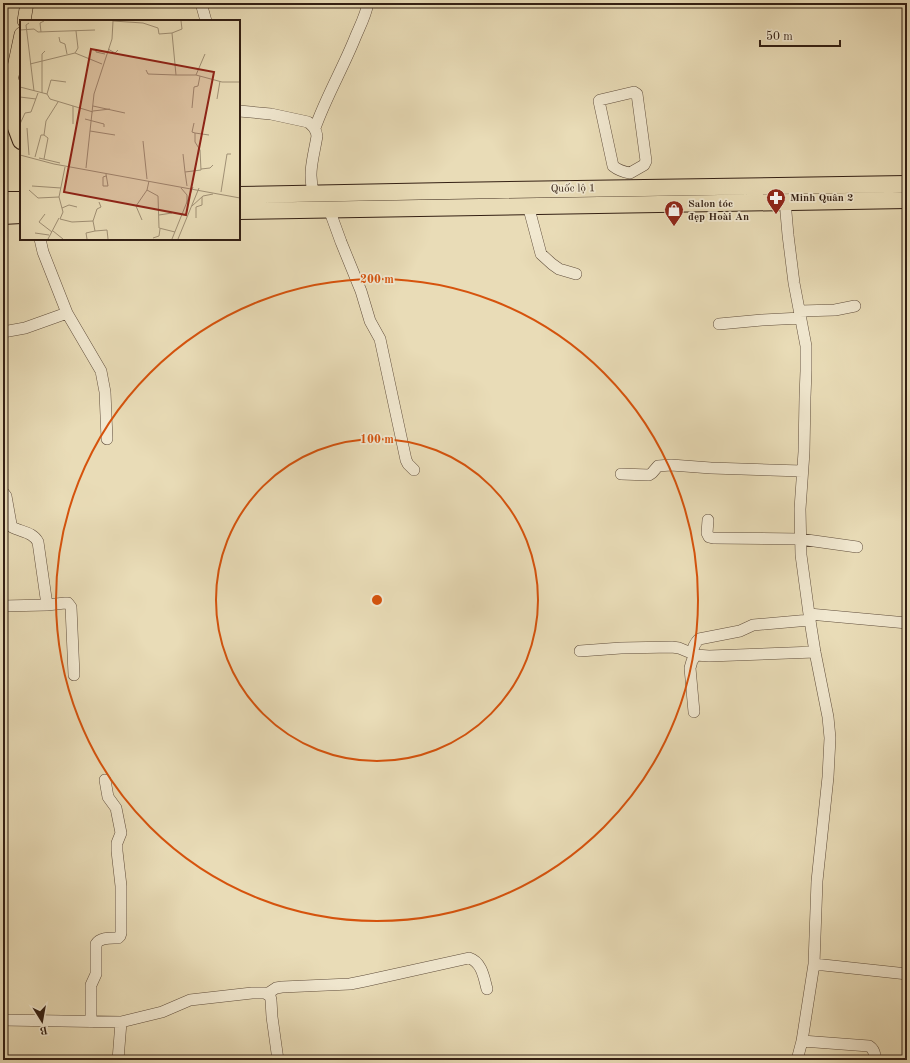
<svg xmlns="http://www.w3.org/2000/svg" width="910" height="1063" font-family="'Old Standard TT',serif">
  <style>
    .lines { fill: none; stroke-linecap: round; stroke-linejoin: round }
    .minor-casing { stroke: #604e3c; stroke-width: 12 }
    .major-casing { stroke: #331f13; stroke-width: 14 }
    .highway-casing { stroke: #331f13; stroke-width: 18 }
    .minor { stroke: #f1e8d0; stroke-width: 11 }
    .major { stroke: #e9dcb7; stroke-width: 13 }
    .highway { stroke: #e9dcb7; stroke-width: 16 }
    .ring { fill: none; stroke: #d6530d; stroke-width: 2 }
    .labels { text-anchor: middle; dominant-baseline: central; stroke-width: 3.5; stroke-linejoin: round; paint-order: stroke }
    .street-label { font-size: 11px; fill: #331f13; stroke: #f1e8d0 }
    .poi-label { font-size: 11px; font-weight: bold; fill: #331f13; stroke: #f1e8d0; text-anchor: start }
    .inset-road { fill: none; stroke: #a09075; stroke-width: 1 }
    .view { fill: #8f2418; fill-opacity: 0.15; stroke: #8f2418; stroke-width: 2 }
    .inset-edge { fill: none; stroke: #331f13; stroke-width: 2 }
    .centre { fill: #d6530d; stroke: #f1e8d0; stroke-width: 2 }
    .ring-label { font-size: 12px; text-anchor: middle; font-weight: bold; fill: #d6530d; stroke: #f1e8d0; stroke-width: 3.5; stroke-linejoin: round; paint-order: stroke }
  </style>
  <rect width="100%" height="100%" fill="#e9dcb7"/>
  <filter id="stains"><feTurbulence type="fractalNoise" baseFrequency=".005" numOctaves="4"/><feColorMatrix values="0 0 0 0 .2 0 0 0 0 .09 0 0 0 0 .02 0 0 0 .5 -.17"/></filter>
  <radialGradient id="worn" r=".72"><stop offset=".6" stop-color="#630" stop-opacity="0"/><stop offset="1" stop-color="#630" stop-opacity=".3"/></radialGradient>
  <g class="lines">
    <defs>
      <path id="minor" d="M201 3 206 21
        M634 92 637 94 646 161 644 165 630 173C624 172 618 170 613 166L599 101 600 100Z
        M239 111 271 114 308 122C313 126 316 129 317 136 314 155 307 175 314 193
        M315 128C326 97 343 68 355 38 360 26 366 15 368 3
        M785 201 788 235 794 283 806 346V371L805 397 804 452 800 509 801 555 809 614 815 652 828 717 830 738 828 777 817 881 814 964 802 1041 797 1060
        M528 205 541 254 552 264 559 269 576 274
        M329 209 341 242 361 291 370 321 380 339 406 460 408 464 414 470
        M800 311 835 310 855 306
        M67 313 101 371 105 392 107 439
        M719 324 762 320 801 318
        M3 332 25 328 67 313 43 252 40 239
        M621 474 649 475 652 473 658 466 671 465 711 468 802 471
        M3 492 6 496 11 524 12 527C21 532 33 532 38 542L47 605 65 603H68L71 607 74 675
        M708 520 707 533 709 537 713 538 800 539 857 547
        M3 606 47 605
        M809 614 907 623
        M580 651 621 648 672 647 679 648 696 655 709 656 815 652
        M692 653C693 647 695 643 699 639L740 631 753 625 810 620
        M694 712 690 668 692 661 696 655
        M814 964 898 973 907 974
        M267 994 276 988 282 987 350 984 365 981 469 958C482 962 484 978 487 989
        M3 1020 121 1022 162 1012 190 1000 252 993H265L270 996 271 1000 272 1017 278 1060
        M91 1022V985L96 974V944C100 937 111 938 118 938L120 936 121 933V886L117 851V843L121 833 116 808 108 797 105 780
        M802 1041 869 1046C874 1049 875 1054 876 1060
        M118 1060 121 1022"/>
      <path id="major" d="M24 21 27 3
        M3 119 21 34"/>
      <path id="highway" d="M11 81 15 125 21 141
        M239 195 448 191 907 184
        M3 200H21
        M239 211 907 200
        M3 216 21 215"/>
    </defs>
    <use href="#minor" class="minor-casing"/>
    <use href="#major" class="major-casing"/>
    <use href="#highway" class="highway-casing"/>
    <use href="#minor" class="minor"/>
    <use href="#major" class="major"/>
    <use href="#highway" class="highway"/>
  </g>
  <g class="ring">
    <circle cx="377" cy="600" r="161"/>
    <circle cx="377" cy="600" r="321"/>
  </g>
  <defs>
    <symbol id="pharmacy-pin" viewBox="-11 -11 22 30"><path d="M0 17L-7.5 6A9.5 9.5 0 1 1 7.5 6Z" fill="#8f2418" stroke="#f1e8d0"/><path d="M-2-6h4v4h4v4h-4v4h-4v-4h-4v-4h4Z" fill="#fff"/></symbol>
    <symbol id="shop-pin" viewBox="-11 -11 22 30"><path d="M0 17L-7.5 6A9.5 9.5 0 1 1 7.5 6Z" fill="#8f2418" stroke="#f1e8d0"/><path d="M-5-2.5h2.3a2.7 3.5 0 0 1 5.4 0H5L5.5 6h-11ZM-1.5-2.5h3a1.5 2.3 0 0 0-3 0Z" fill="#fff"/></symbol>
  </defs>
  <g fill-rule="evenodd">
    <use href="#pharmacy-pin" x="765" y="187" width="22" height="30"/>
    <use href="#shop-pin" x="663" y="199" width="22" height="30"/>
  </g>
  <g class="labels">
    <g class="street-label">
      <text transform="translate(573 189) rotate(-1)">Quốc lộ 1</text>
    </g>
    <g class="poi-label">
      <text x="790" y="198">Minh Quân 2</text>
      <text x="688" y="204">Salon tóc<tspan x="688" dy="13">đẹp Hoài An</tspan></text>
    </g>
  </g>
  <g transform="translate(20 20)">
    <rect width="220" height="220" fill="#e9dcb7"/>
    <path class="inset-road" d="M93 1 123 3 138 8 139 14 152 13 156 55H176L202 62H220M9 3 6 5 14 71M0 10 14 9 18 12 75 10M21 12 20 3 24 1M152 13 162 9 161 1M39 17 40 22 45 24 47 34M76 29V32L85 34M88 29 95 33 98 30M55 33 82 44M10 44 55 33 58 28 56 11M126 50 128 54 156 55M176 55 185 34M46 62 31 60 27 74 30 79 73 92M0 67 27 74M22 73V34L25 31M0 77 16 79M197 79 200 61M53 86V104M73 86 105 93M172 88 174 67 178 66 180 56M73 91 90 89M65 99 84 104V107M0 104 5 93 11 92 18 73M7 108 9 135M70 111 95 115M175 113 189 115M123 121 127 159M163 134 165 152M0 135 34 144 220 178M15 137 21 115H24L26 101 38 82M19 138 40 143M24 139 28 118 24 115M45 147 39 177 43 192 40 199 52 202 73 201 75 211 87 210 88 219M66 148 74 74 92 19 93 1M181 149 190 148 193 145M86 156 83 157V166H88L86 154M129 161 127 170 138 176 139 208 155 212M12 166 41 168M167 166 165 152 181 150 180 130 175 122V113L172 112 174 103M161 168 167 175V184M9 170 18 178 39 177M201 172 207 134H211M172 186 183 176 193 174M42 188 49 185 57 187M25 194 19 202 32 212M139 195 152 193M176 198V187L182 185V177M122 200 116 186 127 170M73 201 77 189 81 187 79 182M33 211 43 219M15 213 29 215M133 218 139 216 140 209M28 219 39 198M67 219 66 213 75 211M152 219 173 167M158 219 179 168"/>
    <path class="view" d="M71 29 194 52 166 195 44 172Z"/>
    <rect width="220" height="220" class="inset-edge"/>
  </g>
  <circle cx="377" cy="600" r="6" class="centre"/>
  <g class="ring-label">
    <text x="377" y="283">200 m</text>
    <text x="377" y="443">100 m</text>
  </g>
  <rect width="910" height="1063" fill="none" stroke="#e9dcb7" stroke-width="16"/>
  <rect x="4" y="4" width="902" height="1055" fill="none" stroke="#331f13" stroke-width="2"/>
  <rect x="8" y="8" width="894" height="1047" fill="none" stroke="#331f13"/>
  <g transform="translate(42 1021) rotate(169)" stroke="#f1e8d0" stroke-width="3" paint-order="stroke">
  <path d="M0-3L7 15L0 10L-7 15Z" fill="#331f13"/>
  <text y="-6" font-size="11" font-weight="bold" text-anchor="middle" fill="#331f13">B</text>
  </g>
  <path d="M760 40v6h80v-6" fill="none" stroke="#331f13" stroke-width="2"/>
  <text x="766" y="40" font-size="12" fill="#331f13" stroke="#f1e8d0" stroke-width="3" paint-order="stroke">50 m</text>
  <rect width="100%" height="100%" filter="url(#stains)"/>
  <rect width="100%" height="100%" fill="url(#worn)"/>
</svg>
